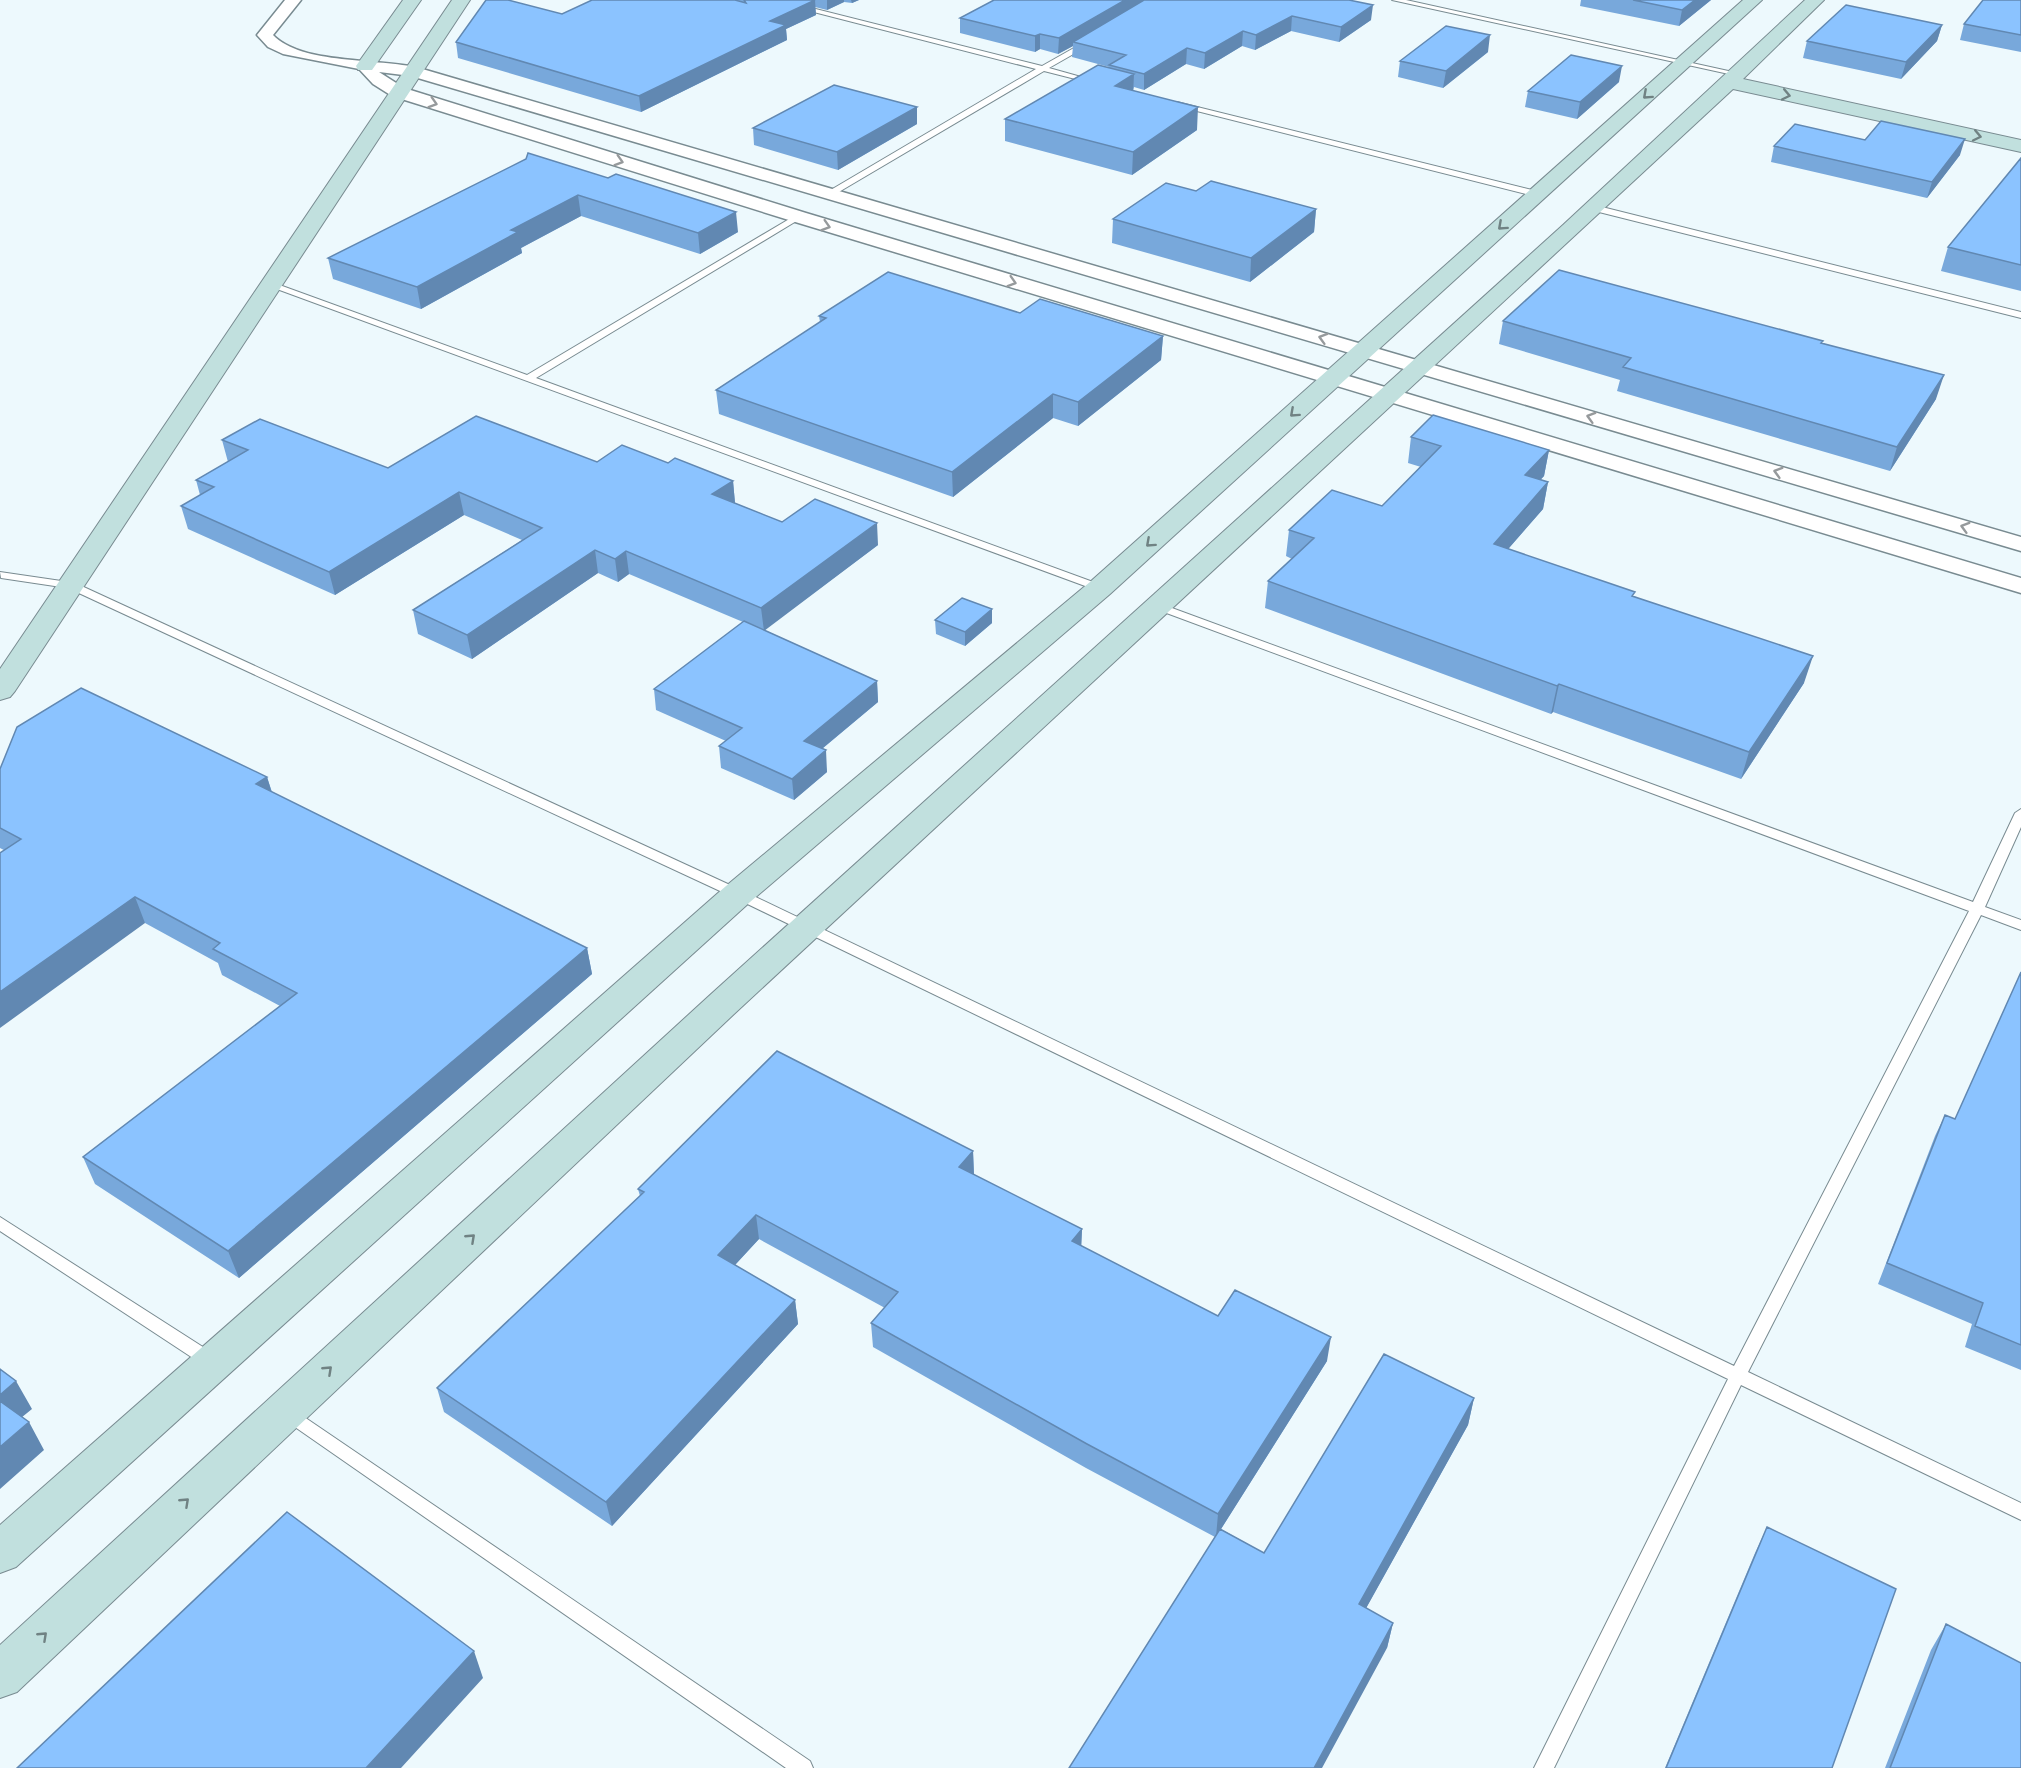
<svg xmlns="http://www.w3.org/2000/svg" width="2021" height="1768" font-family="'Nunito Sans',sans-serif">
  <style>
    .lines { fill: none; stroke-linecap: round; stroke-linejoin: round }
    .lane-casing { stroke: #798b91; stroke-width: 2 }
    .street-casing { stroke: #798b91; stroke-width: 3 }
    .secondary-casing { stroke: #798b91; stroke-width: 2 }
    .lane { fill: #fff; fill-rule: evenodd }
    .street { fill: #fff; fill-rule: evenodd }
    .secondary { fill: #c1e0de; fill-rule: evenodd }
    .wall { fill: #78a8db }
    .shaded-wall { fill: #6188b2 }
    .building { fill: #8bc3ff; stroke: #6188b2; stroke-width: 1.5 }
    .oneway { stroke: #708283 }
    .oneway2 { stroke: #969a9c }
  </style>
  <rect width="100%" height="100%" fill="#edf9fd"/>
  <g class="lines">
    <defs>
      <path id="lane" d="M767 0H780L1042 66 1088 40 1092 42 1091 44 1049 68 1099 82 1095 84 1044 71 832 196 828 193 829 191 1036 69Z
        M1392 0H1406L1742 74 1738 76Z
        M1177 102 1540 192 1541 194 1534 196 1177 106Z
        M1594 205 2021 312V318L1591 210V206Z
        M796 215 803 217 536 378 1104 586V590H1096L266 285 274 283 527 375Z
        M0 572 75 583 743 891 1734 1366 1969 911 1153 608 1151 606 1157 603 1161 604 1973 902 2015 813 2021 809V827L1985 907 2021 920V930L1981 915 1748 1372 2021 1503V1520L1741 1385 1554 1768H1534L1728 1379 733 897 68 588 1 578Z
        M0 1217 217 1356 219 1361 217 1366 211 1368 205 1366 0 1231Z
        M288 1406 810 1761 813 1768H786L282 1418 279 1413 282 1408Z"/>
      <path id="street" d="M285 0H301L273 35C302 65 379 58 419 68L2021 537V551L411 76 379 72 404 88 806 213 2021 578V593L792 221 392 96 373 84 359 69 283 54 268 47 257 35Z"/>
      <path id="secondary" d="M403 0H421L372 70H358L356 66Z
        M452 0H470L15 691 10 697 0 700V669Z
        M1743 0H1762L1110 594 750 902 16 1567 0 1573V1525L726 886 1090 582Z
        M1805 0H1824L1743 79 2021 140V152L1733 89 734 1014 17 1692 0 1698V1645L709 996 1563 225Z"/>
    </defs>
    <use href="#lane" class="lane-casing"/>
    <use href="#street" class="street-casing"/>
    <use href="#secondary" class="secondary-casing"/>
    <use href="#lane" class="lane"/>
    <use href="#street" class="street"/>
    <use href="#secondary" class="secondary"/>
  </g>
  <path class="wall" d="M592 0H859L852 3 844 2 827 10 815 7 816 15 786 29 787 40 641 112 458 58 456 42 562 14Z
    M1349 0 1371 20 1339 42 1291 31 1255 50 1242 46 1204 69 1186 64 1144 90 1134 87 1133 90 1197 130 1132 175 1005 141V119L1109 68V67L1072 57 1073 46 1058 54 1040 49 1035 52 960 33V18Z
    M1581 0H1711L1679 26 1580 6Z
    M2021 0V52L1960 40 1964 24Z
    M1942 25 1937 41 1901 79 1803 58 1807 41Z
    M1488 52 1443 88 1398 77 1400 61Z
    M1619 82 1577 119 1525 107 1528 91Z
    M917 124 838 170 754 145 753 128Z
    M1865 140 1960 155 1927 198 1771 162 1774 146Z
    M2021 158V291L1941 271 1948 247Z
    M526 159 738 232 700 254 581 216 521 248 522 253 421 309 333 279 328 258Z
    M1196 191 1316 209 1314 232 1250 282 1112 243 1113 219Z
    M1020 313 1163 336 1161 360 1078 426 1053 418 953 497 719 414 716 390 820 322 819 316Z
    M1503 321 1822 344 1936 399 1890 471 1617 391 1620 380 1499 344Z
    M1411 437 1549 450 1544 476 1540 480 1548 482 1543 509 1508 549 1634 596 1804 683 1741 779 1553 712 1551 714 1265 608 1268 581 1292 559 1286 556 1289 530 1382 506 1421 467 1408 463Z
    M222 440 388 468 597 462 668 463 733 481 735 503 782 522 878 545 764 630 877 681 878 702 822 749 827 772 794 800 721 768 719 746 726 741 656 710 654 689 743 622 629 574 618 582 598 573 472 659 418 634 413 610 522 540 464 515 335 595 188 529 181 506 200 495 196 480 228 462Z
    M992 609V623L965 646 936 634 935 620Z
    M0 769 267 777 272 792 587 948 592 974 239 1278 95 1184 83 1157 280 1006 222 975 218 963 145 923 0 848Z
    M2021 972V1370L1965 1347 1972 1324 1878 1284 1935 1136 1945 1115 1955 1119Z
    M973 1151 974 1175 1082 1229 1081 1246 1218 1316 1327 1361 1221 1529 1264 1553 1474 1398 1468 1425 1366 1608 1393 1623 1387 1648 1215 1537 1086 1468 873 1347 871 1323 885 1308 759 1239 735 1265 795 1300 798 1324 612 1526 444 1412 437 1388 640 1196 638 1189Z
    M1767 1527 1832 1768H1665L1755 1553Z
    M1946 1624 2021 1768H1885L1931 1650Z"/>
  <path class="shaded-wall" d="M815 0 816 15 786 29 787 40 641 112 639 96 770 21Z
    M827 0H844V2L827 10Z
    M851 0H859L852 3Z
    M1125 0H1151L1073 42V46L1058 54 1059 38Z
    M1695 0H1711L1679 26 1682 10Z
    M1373 5 1371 20 1339 42 1341 27Z
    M1292 16 1291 31 1255 50 1256 35Z
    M1942 25 1937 41 1901 79 1906 62Z
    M1243 31 1242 46 1204 69 1205 53Z
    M1040 34V49L1035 52V36Z
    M1490 35 1488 52 1443 88 1446 71Z
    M1187 48 1186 64 1144 90V74Z
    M1622 66 1619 82 1577 119 1580 102Z
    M1134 74 1133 96 1115 86Z
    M917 107V124L838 170 837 152Z
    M1198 107 1197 130 1132 175 1133 152Z
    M1965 139 1960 155 1927 198 1932 182Z
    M578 195 581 216 521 248 522 253 421 309 417 287 511 230Z
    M1316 209 1314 232 1250 282 1251 258Z
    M736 212 738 232 700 254 698 233Z
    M1163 336 1161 360 1078 426V402Z
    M1944 375 1936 399 1890 471 1897 447Z
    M1053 394V418L953 497 952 472Z
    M1549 450 1544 476 1520 502 1525 475Z
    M733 481 735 503 712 494Z
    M1548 482 1543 509 1489 571 1494 544Z
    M459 492 464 515 335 595 329 572Z
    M877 523 878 545 764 631 761 608Z
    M595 550 598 573 472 659 467 635Z
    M626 551 629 574 618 582 615 559Z
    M992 609V623L965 646V632Z
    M1813 656 1804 683 1741 779 1749 752Z
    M877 681 878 702 806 762 804 741Z
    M1559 684 1553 712 1551 714 1557 686Z
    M826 750 827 772 794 800 792 779Z
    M267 777 275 803 256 784Z
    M135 897 145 923 0 1028V992Z
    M587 948 592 974 239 1278 228 1251Z
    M973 1151 974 1176 959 1167Z
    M756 1215 759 1239 722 1279 718 1255Z
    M1082 1229 1081 1253 1072 1241Z
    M795 1300 798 1324 612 1526 606 1502Z
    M1331 1337 1327 1361 1216 1537 1218 1514Z
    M16 1381 32 1409 11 1426 0 1406V1395Z
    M1474 1398 1468 1425 1354 1630 1359 1604Z
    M29 1422 44 1450 0 1489V1447Z
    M1393 1623 1387 1648 1322 1768H1314Z
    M474 1651 483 1678 401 1768H366Z"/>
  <path class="building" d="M486 0H508L562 14 592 0H735L746 3 744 0H815L770 21 786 25 639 96 456 42Z
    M994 0H1125L1059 38 1040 34 1035 36 960 18Z
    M1144 0H1349L1373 5 1341 27 1292 16 1256 35 1243 31 1205 53 1187 48 1144 74 1109 65 1126 55 1073 42Z
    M1633 0H1695L1682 10Z
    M1983 0H2021V35L1964 24Z
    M1846 5 1942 25 1906 62 1807 41Z
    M1446 26 1490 35 1446 71 1400 61Z
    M1571 55 1622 66 1580 102 1528 91Z
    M1098 65 1134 74 1115 86 1198 107 1133 152 1005 119Z
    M834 85 917 107 837 152 753 128Z
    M1881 121 1965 139 1932 182 1774 146 1795 124 1865 140Z
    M528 153 608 178 616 174 736 212 698 233 578 195 511 230 518 232 417 287 328 258 526 159Z
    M2021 158V265L1948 247Z
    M1211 181 1316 209 1251 258 1113 219 1166 183 1196 191Z
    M1559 270 1823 341 1821 343 1944 375 1897 447 1623 367 1631 358 1503 321Z
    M888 272 1020 313 1040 299 1163 336 1078 402 1053 394 952 472 716 390 826 318 819 316Z
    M1433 415 1549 450 1525 475 1548 482 1494 544 1635 592 1632 596 1813 656 1749 752 1559 684 1557 686 1268 581 1314 538 1289 530 1332 490 1382 506 1441 446 1411 437Z
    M476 416 597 462 622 445 668 463 675 458 733 481 712 494 782 522 815 499 877 523 761 608 626 551 615 559 595 550 467 635 413 610 542 528 459 492 329 572 181 506 214 487 196 480 248 450 222 440 260 419 388 468Z
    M962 598 992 609 965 632 935 620Z
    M744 621 877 681 804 741 826 750 792 779 719 746 742 728 654 689Z
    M81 688 267 777 256 784 587 948 228 1251 83 1157 297 993 213 949 220 943 135 897 0 992V853L21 839 0 828V769L17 727Z
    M2021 972V1345L1975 1326 1983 1303 1887 1263 1945 1115 1955 1119Z
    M777 1051 973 1151 959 1167 1082 1229 1072 1241 1218 1316 1235 1290 1331 1337 1218 1514 1087 1444 871 1323 898 1292 756 1215 718 1255 795 1300 606 1502 437 1388 644 1192 638 1189Z
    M1384 1354 1474 1398 1359 1604 1393 1623 1314 1768H1069L1220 1529 1264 1553Z
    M0 1369 16 1381 0 1395Z
    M0 1401 29 1422 0 1447Z
    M287 1512 474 1651 366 1768H17Z
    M1767 1527 1896 1589 1832 1768H1666Z
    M1946 1624 2021 1663V1768H1890Z"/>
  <defs><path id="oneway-chevron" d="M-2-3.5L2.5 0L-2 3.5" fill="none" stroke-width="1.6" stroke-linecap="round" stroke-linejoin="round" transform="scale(1.5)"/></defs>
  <g class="oneway">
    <use href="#oneway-chevron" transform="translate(1647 95) rotate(138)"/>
    <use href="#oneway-chevron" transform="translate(1786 95) rotate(12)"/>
    <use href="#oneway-chevron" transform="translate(1977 136) rotate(12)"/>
    <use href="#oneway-chevron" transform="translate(1502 226) rotate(138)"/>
    <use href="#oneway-chevron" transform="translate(1294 413) rotate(138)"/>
    <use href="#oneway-chevron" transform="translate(1150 543) rotate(138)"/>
    <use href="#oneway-chevron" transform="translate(471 1238) rotate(-43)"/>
    <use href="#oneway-chevron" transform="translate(328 1370) rotate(-43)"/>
    <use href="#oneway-chevron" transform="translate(185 1502) rotate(-43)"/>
    <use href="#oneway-chevron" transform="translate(43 1636) rotate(-43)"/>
  </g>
  <g class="oneway2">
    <use href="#oneway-chevron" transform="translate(433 103) rotate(17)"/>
    <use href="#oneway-chevron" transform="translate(619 161) rotate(17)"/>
    <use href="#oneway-chevron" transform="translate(826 226) rotate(17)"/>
    <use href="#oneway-chevron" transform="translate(1012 282) rotate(17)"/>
    <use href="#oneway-chevron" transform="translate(1323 338) rotate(-164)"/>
    <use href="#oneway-chevron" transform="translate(1591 417) rotate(-164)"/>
    <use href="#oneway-chevron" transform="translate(1778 472) rotate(-164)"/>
    <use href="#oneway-chevron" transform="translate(1965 527) rotate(-164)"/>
  </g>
</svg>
